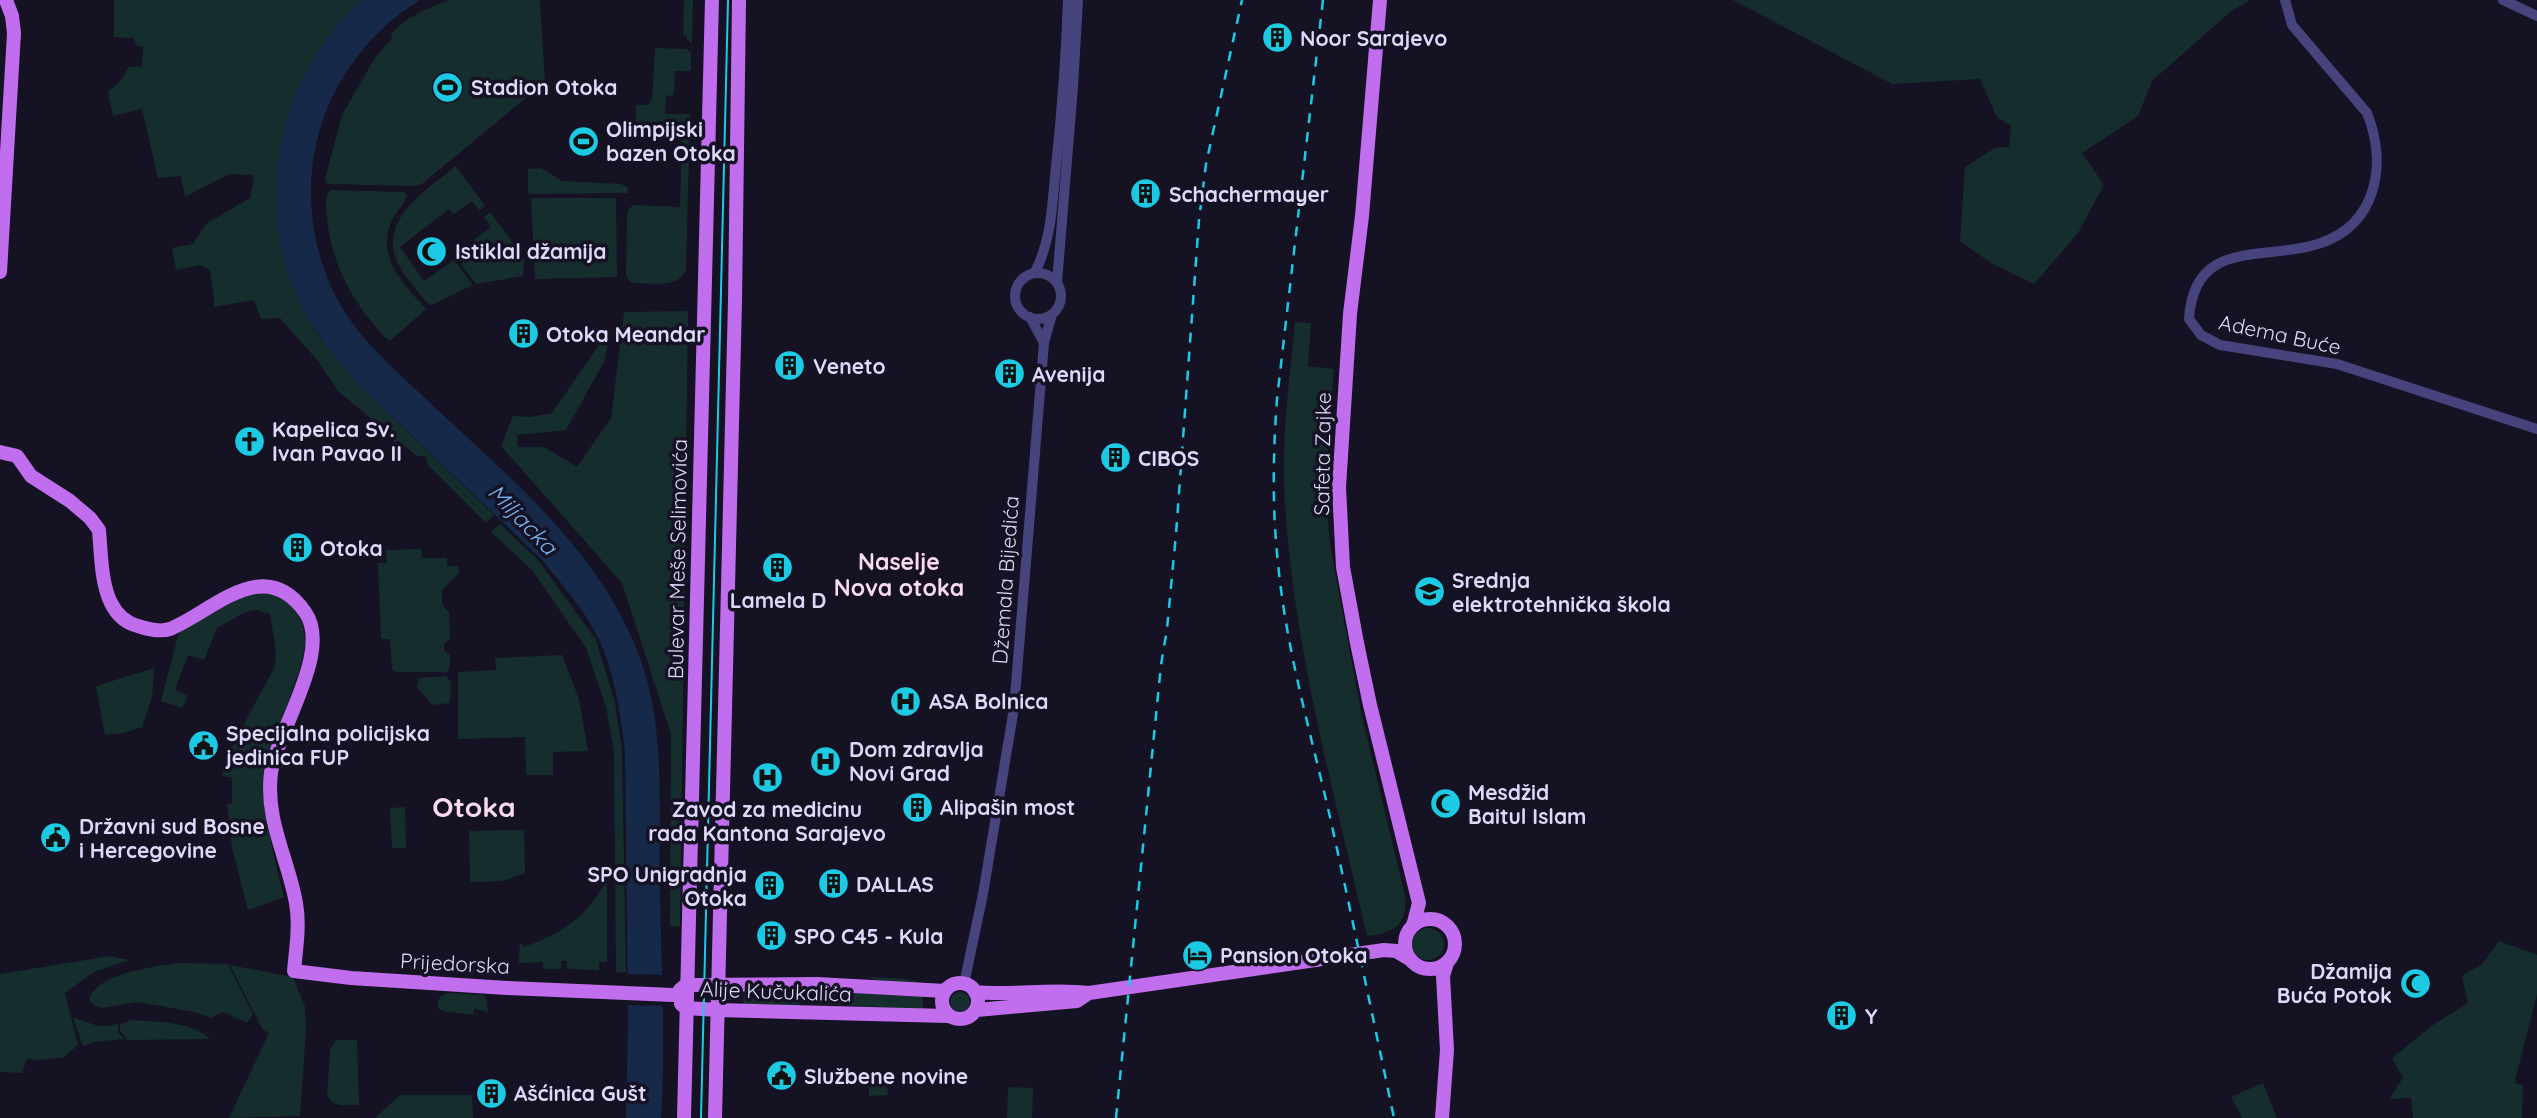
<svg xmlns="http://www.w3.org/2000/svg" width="2537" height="1118" font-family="Quicksand,sans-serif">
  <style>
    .green { fill: #162d2d }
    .water { fill: #172949 }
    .pier { fill: #151224 }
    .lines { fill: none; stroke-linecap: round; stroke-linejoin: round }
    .minor { stroke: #46437d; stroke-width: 10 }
    .major { stroke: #c06eed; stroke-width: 14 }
    .tram { stroke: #1dcae3; stroke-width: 2 }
    .rail { stroke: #1dcae3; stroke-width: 2.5; stroke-dasharray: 10 9; stroke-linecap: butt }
    .labels { text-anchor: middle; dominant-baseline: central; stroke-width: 7; stroke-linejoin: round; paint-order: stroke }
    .poi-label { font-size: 21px; font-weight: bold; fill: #ded9fa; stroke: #151224; text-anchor: start }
    .street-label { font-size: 21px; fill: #ded9fa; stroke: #151224 }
    .water-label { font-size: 23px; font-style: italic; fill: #74b2ee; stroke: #151224 }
    .neighbourhood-label { font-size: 23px; font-weight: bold; fill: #fbdbee; stroke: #151224 }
    .district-label { font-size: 28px; font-weight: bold; fill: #fbdbee; stroke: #151224 }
  </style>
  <rect width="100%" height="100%" fill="#151224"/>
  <path class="green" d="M114 0H362L350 11 315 57 298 298 317 333 358 384 494 515 486 523 428 465 426 457 415 455 399 441 395 442 387 431 373 435 375 428 373 420 338 391 317 360 280 318 261 319 254 300 213 307 214 300 210 270 200 265 176 270 172 248 193 244 206 224 250 198 254 179 251 175 229 174 185 197 181 176 158 178 142 109 113 116 108 92 121 80 129 67 142 66 143 47 137 46 133 38 114 37Z
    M448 0H540L545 82 422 184 413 186 327 184 325 179 342 115 376 56 393 37 391 33 411 16 412 18 420 12Z
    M684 0H693L692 43 687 40V36L683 35Z
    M1733 0H2250L2230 12 2152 81 2138 116 2082 153 2104 185 2078 233 2034 284 1991 263 1960 241 1965 167 1995 148 2009 147 2011 126 1997 117 1980 79 1892 84Z
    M655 48 686 49 691 52V71H675L674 95 666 96 665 114H690L686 270C678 289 653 283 636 283L630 282 626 276 627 214 629 208 635 205 680 207 682 138 636 136V105H648L652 100Z
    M456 166 485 206 479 210 472 201 454 214 449 209 400 247 424 281 454 260 473 285 432 305 427 303C419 292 408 281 401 269 373 222 425 191 456 166Z
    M541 168 562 181 621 184 627 187 628 193 528 194V169Z
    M331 190 403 192 407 194C405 205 395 212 391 222 376 258 405 285 426 309L390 341C383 337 377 328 371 321 346 291 330 255 327 216 326 207 324 196 331 190Z
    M531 198H616L617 277 535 279Z
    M490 212 524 258 523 276 476 284 461 264 472 256 469 251 477 245 474 240 491 227 484 217Z
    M688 311 680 927 670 926 671 734 622 583 501 446 513 416 530 417 552 413 612 326 604 362 566 430 517 435 518 447H544L577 467 611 418 624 312Z
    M1295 322 1311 323 1308 366 1334 369 1325 492 1330 545 1361 712 1405 895C1408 924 1395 933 1367 936 1333 788 1291 639 1284 487 1282 432 1290 376 1295 322Z
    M500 524 539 561 596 640 615 703 622 750 626 973 616 972 614 751 606 707 586 648 532 570 491 532Z
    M421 549 422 558H447V566H458L459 573 442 590V605L449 612 450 639 444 644V651L450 655V667L447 672H396L392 669 390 639H381L378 563H387L386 550Z
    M265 593 281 597 293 607 302 623 306 641 301 666 266 765C261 811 273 853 284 897L248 910 232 848 227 804 232 803V778L222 776 225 759 274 668C279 651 272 632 270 614L256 610 245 612 217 628 204 660 188 655 175 690 188 696 182 708 161 701 179 632 240 597Z
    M562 655 579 699 588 751 553 752V775H526L525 737 458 739V672L496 670 495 658Z
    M154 668 152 697 142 727 123 733 105 735 96 686Z
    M446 676 451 682 450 703 432 705 417 687 419 678Z
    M405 807 406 848H392L390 808Z
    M524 830 525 873 504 881 470 882 469 831Z
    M607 883V962H599V970L567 969V961H561V969H543V962L518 963 520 945 522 943 524 947C549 938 573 926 590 905 596 898 600 889 607 883Z
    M1412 944a16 16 0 1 1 32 0a16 16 0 1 1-32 0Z
    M2499 941 2537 955V994L2515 1080 2516 1084 2523 1085 2522 1118H2413L2411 1098 2389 1099 2403 1078 2392 1058 2433 1025 2468 1003 2462 976 2482 964Z
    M110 956 129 960 94 972 65 993 78 1045 64 1057 40 1060 27 1059 22 1073 0 1072V974Z
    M177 963 228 964 253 1014 247 1023 223 1012 211 1018 195 1012 138 1002 101 1008 93 1005 89 999C98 973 153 967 177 963Z
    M230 965 293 977 305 1007 306 1029 300 1116 229 1118 269 1033 263 1030Z
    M822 974 905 979 923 983 881 982 867 977Z
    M819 992 923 994V1009L818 1004Z
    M950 1002a10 10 0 1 1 20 0a10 10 0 1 1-20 0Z
    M447 993 484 995 487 1001 488 1013 475 1008 473 1015 443 1011 439 1009 437 1002 441 996Z
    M744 993 794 994 799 997 801 1002 798 1006H743Z
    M73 1018C95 1023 92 1029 118 1024V1032L124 1039 93 1042 83 1046Z
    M131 1020C157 1022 191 1021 210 1039L128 1040 120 1031V1025Z
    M336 1040H357L359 1105C345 1105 334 1108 327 1095L330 1050Z
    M886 1070 888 1095 869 1096 868 1071Z
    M2263 1083 2277 1118H2242L2231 1097Z
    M1008 1087 1033 1088 1032 1118H1007Z
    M400 1095H472L473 1118H375Z"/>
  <path class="water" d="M362 0H420C373 29 336 75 320 129 302 190 311 259 346 314 367 346 397 372 425 398 506 475 600 549 640 658 667 732 658 815 660 893 661 968 666 1043 661 1118H626L628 1024 625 751C620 713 615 670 596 634 582 607 561 583 541 559L358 384C339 361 319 338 304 311 250 209 276 77 362 0Z"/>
  <path class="pier" d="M624 974 665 975 666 1006 624 1005Z"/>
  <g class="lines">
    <path class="minor" d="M2285 0 2292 25 2367 113C2387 163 2378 223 2321 243 2267 262 2194 236 2189 319L2201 335 2220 345 2337 364 2537 429
      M2503 0 2537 16
      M1035 272C1052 239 1052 204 1056 167 1062 111 1066 56 1068 0
      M1015 296a23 23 0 1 1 46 0a23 23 0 1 1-46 0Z
      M1057 282 1073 87 1078 0
      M1030 317 1044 343
      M964 984 983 894 1014 708 1044 343 1052 314"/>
    <path class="major" d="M1380 0 1362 216 1350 314 1339 487 1343 567 1357 643 1370 705 1419 903 1413 926
      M0 272 14 33 12 16 6 0
      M0 452 17 456 31 476 70 501 90 518 99 530C101 553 101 583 111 603 117 615 126 623 138 626 147 629 161 632 170 629 212 612 264 553 305 612 333 651 277 730 271 773 265 820 288 858 296 903 300 926 296 948 294 971L351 978 507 988 673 995
      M1405 944a25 25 0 1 1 50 0a25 25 0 1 1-50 0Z
      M942 1001a18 18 0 1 1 36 0a18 18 0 1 1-36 0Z
      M680 990 686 985 817 984 945 991
      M975 992C1013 996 1051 988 1089 993L1384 950 1396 951 1411 960
      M681 1004 686 1008 718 1010 948 1016
      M977 1010 1077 1001 1089 993
      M684 1118 712 0
      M715 1118 735 301 739 0
      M1442 1118 1447 1050 1443 976 1447 963"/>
    <path class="tram" d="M701 1118 728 0"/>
    <path class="rail" d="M1323 0 1277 399C1273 455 1272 508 1278 563 1286 649 1311 734 1330 817 1352 917 1373 1018 1394 1118
      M1116 1118 1161 665 1167 629 1176 534 1199 220 1206 164 1242 0"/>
  </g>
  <defs>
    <symbol id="building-disc" viewBox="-11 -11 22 22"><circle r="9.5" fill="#1dcae3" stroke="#151224"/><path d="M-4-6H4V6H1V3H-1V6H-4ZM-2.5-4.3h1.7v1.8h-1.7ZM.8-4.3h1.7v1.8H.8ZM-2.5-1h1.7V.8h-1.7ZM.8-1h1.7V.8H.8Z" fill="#111"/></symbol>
    <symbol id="stadium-disc" viewBox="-11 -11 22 22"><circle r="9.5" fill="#1dcae3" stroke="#151224"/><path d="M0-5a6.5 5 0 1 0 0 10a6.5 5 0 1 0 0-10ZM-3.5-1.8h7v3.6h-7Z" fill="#111"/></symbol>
    <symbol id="mosque-disc" viewBox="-11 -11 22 22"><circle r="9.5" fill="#1dcae3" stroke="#151224"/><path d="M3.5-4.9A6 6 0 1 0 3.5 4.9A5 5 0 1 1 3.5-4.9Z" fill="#111"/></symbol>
    <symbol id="church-disc" viewBox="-11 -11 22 22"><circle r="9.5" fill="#1dcae3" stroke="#151224"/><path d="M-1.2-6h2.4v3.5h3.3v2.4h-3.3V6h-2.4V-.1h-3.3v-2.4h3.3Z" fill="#111"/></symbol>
    <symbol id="school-disc" viewBox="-11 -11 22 22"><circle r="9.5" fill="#1dcae3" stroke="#151224"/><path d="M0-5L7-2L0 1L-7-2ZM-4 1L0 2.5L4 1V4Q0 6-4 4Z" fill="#111"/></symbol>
    <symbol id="hospital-disc" viewBox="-11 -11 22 22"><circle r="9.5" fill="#1dcae3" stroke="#151224"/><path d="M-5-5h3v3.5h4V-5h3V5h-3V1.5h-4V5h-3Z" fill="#111"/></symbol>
    <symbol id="civic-disc" viewBox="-11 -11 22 22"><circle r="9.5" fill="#1dcae3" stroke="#151224"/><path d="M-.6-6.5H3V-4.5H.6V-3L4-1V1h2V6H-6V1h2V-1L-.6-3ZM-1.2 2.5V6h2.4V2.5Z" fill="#111"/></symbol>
    <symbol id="hotel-disc" viewBox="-11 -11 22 22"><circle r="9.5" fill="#1dcae3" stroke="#151224"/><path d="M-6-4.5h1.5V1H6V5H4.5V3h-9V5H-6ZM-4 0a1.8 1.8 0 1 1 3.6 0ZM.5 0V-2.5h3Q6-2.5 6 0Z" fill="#111"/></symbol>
  </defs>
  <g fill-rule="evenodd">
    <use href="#building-disc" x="1260" y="20" width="35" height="35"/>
    <use href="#stadium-disc" x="430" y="70" width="35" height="35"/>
    <use href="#stadium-disc" x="566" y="124" width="35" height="35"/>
    <use href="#building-disc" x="1128" y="176" width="35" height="35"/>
    <use href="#mosque-disc" x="414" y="234" width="35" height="35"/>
    <use href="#building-disc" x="506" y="316" width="35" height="35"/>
    <use href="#building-disc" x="772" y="348" width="35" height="35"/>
    <use href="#building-disc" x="992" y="356" width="35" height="35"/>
    <use href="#church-disc" x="232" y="424" width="35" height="35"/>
    <use href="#building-disc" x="1098" y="440" width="35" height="35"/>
    <use href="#building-disc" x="280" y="530" width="35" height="35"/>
    <use href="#building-disc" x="760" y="550" width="35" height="35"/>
    <use href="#school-disc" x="1412" y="574" width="35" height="35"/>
    <use href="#hospital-disc" x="888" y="684" width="35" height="35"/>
    <use href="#civic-disc" x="186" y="728" width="35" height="35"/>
    <use href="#hospital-disc" x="808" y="744" width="35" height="35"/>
    <use href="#hospital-disc" x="750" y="760" width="35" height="35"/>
    <use href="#mosque-disc" x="1428" y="786" width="35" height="35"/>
    <use href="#building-disc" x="900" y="790" width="35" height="35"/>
    <use href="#civic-disc" x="38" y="820" width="35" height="35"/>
    <use href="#building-disc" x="816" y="866" width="35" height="35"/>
    <use href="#building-disc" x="752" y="868" width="35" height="35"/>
    <use href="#building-disc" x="754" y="918" width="35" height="35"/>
    <use href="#hotel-disc" x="1180" y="938" width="35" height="35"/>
    <use href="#mosque-disc" x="2398" y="966" width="35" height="35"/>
    <use href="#building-disc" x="1824" y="998" width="35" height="35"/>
    <use href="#civic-disc" x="764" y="1058" width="35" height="35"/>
    <use href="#building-disc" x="474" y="1076" width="35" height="35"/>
  </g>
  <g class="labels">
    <g class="poi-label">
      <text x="1300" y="38">Noor Sarajevo</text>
      <text x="471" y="87">Stadion Otoka</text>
      <text x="606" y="129">Olimpijski<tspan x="606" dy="24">bazen Otoka</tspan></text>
      <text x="1169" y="194">Schachermayer</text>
      <text x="455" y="251">Istiklal džamija</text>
      <text x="546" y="334">Otoka Meandar</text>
      <text x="813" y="366">Veneto</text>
      <text x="1032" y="374">Avenija</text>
      <text x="272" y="429">Kapelica Sv.<tspan x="272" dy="24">Ivan Pavao II</tspan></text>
      <text x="1138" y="458">CIBOS</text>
      <text x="320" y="548">Otoka</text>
      <text x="1452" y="580">Srednja<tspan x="1452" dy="24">elektrotehnička škola</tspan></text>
      <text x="778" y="600" text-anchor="middle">Lamela D</text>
      <text x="929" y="701">ASA Bolnica</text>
      <text x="226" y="733">Specijalna policijska<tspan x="226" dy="24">jedinica FUP</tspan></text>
      <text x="849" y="749">Dom zdravlja<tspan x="849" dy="24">Novi Grad</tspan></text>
      <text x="1468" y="792">Mesdžid<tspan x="1468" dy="24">Baitul Islam</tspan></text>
      <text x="940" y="807">Alipašin most</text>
      <text x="767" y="809" text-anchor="middle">Zavod za medicinu<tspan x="767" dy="24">rada Kantona Sarajevo</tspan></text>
      <text x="79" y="826">Državni sud Bosne<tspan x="79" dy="24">i Hercegovine</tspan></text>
      <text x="747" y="874" text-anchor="end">SPO Unigradnja<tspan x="747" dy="24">Otoka</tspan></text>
      <text x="856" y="884">DALLAS</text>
      <text x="794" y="936">SPO C45 - Kula</text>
      <text x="1220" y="955">Pansion Otoka</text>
      <text x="2392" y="971" text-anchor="end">Džamija<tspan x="2392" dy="24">Buća Potok</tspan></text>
      <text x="1865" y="1016">Y</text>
      <text x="804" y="1076">Službene novine</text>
      <text x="514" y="1093">Ašćinica Gušt</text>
    </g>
    <g class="street-label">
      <text transform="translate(2280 334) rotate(12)">Adema Buće</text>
      <text transform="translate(1322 454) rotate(-89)">Safeta Zajke</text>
      <text transform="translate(677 559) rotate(-89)">Bulevar Meše Selimovića</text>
      <text transform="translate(1005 580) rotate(-86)">Džemala Bijedića</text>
      <text transform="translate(455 963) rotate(3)">Prijedorska</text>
      <text transform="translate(776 991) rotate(2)">Alije Kučukalića</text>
    </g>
    <g class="water-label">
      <text transform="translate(523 519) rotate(46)">Miljacka</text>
    </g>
    <g class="neighbourhood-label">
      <text x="899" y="561">Naselje<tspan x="899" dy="26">Nova otoka</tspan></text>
    </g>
    <g class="district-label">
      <text x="474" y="806">Otoka</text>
    </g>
  </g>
</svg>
